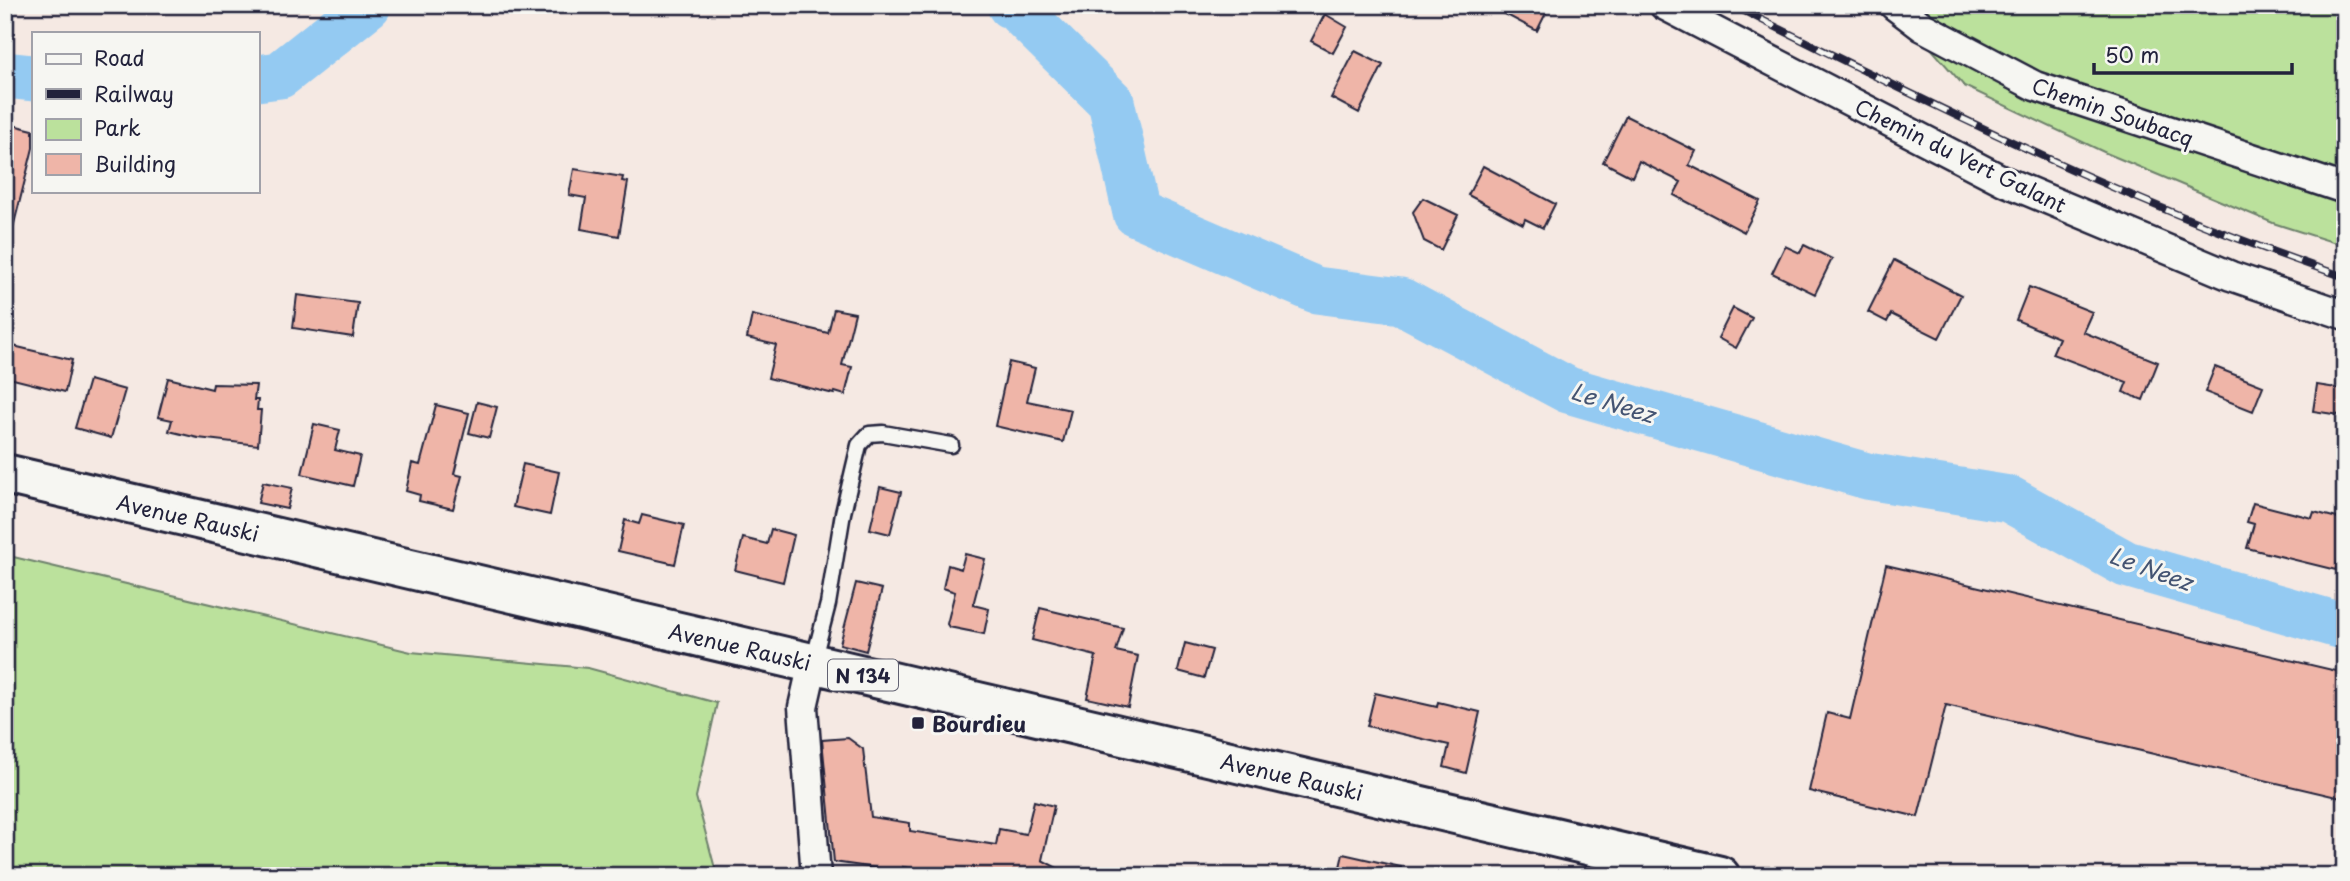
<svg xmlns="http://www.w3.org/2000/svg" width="2350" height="881" font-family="'Playpen Sans',sans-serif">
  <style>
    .green { fill: #bbe19c; stroke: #6e826c; stroke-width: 2 }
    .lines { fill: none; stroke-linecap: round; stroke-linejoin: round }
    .river { stroke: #94caf2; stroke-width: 47 }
    .building { fill: #efb5a8; stroke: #22223b; stroke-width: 2 }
    .service-casing { stroke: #22223b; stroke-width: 19 }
    .minor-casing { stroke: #22223b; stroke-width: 33 }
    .primary-casing { stroke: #22223b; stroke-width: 44 }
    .service { stroke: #f6f6f2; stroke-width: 14 }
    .minor { stroke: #f6f6f2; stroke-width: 28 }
    .primary { stroke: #f6f6f2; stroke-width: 38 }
    .rail-casing { stroke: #22223b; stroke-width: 8 }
    .rail { stroke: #f6f6f2; stroke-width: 5; stroke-dasharray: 16; stroke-linecap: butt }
    .poi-dot { fill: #22223b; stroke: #f6f6f2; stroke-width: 2.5 }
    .labels { text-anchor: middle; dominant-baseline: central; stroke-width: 6; stroke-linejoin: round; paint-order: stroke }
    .shield { fill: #f6f6f2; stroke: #626272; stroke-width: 2 }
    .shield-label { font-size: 19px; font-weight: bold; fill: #22223b }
    .street-label { font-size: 21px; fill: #22223b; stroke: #f6f6f2 }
    .poi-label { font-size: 21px; font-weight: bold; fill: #22223b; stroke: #f6f6f2; text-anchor: start }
    .water-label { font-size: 23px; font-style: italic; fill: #445472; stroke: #f6f6f2 }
  </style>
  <rect width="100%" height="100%" fill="#f5e9e3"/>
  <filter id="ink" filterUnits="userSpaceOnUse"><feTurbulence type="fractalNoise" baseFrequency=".0143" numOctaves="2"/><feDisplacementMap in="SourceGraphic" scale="14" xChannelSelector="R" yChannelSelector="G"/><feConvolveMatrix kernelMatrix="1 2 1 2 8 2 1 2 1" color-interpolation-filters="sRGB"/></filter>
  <g filter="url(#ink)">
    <path class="green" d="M1893 5H2345V246L2273 223 2106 153 1964 86Z
      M5 555 411 652 588 668 717 703 696 797 717 876H5Z"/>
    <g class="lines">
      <path class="river" d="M1010 5 1014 6 1111 102 1136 213 1316 290 1401 301 1568 390 1867 476 2009 499 2126 564 2345 627
        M5 75 33 78
        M257 78 280 75 368 5"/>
    </g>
    <path class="building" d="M1488 5H1550L1537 31Z
      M1325 14 1347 27 1333 53 1311 41Z
      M1355 51 1383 65 1359 113 1331 98Z
      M1626 116 1696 151 1689 165 1760 201 1744 232 1674 195 1681 182 1639 161 1632 177 1603 162Z
      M5 123 33 130V148L13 228 5 227Z
      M1483 166 1555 204 1543 228 1525 219 1523 224 1468 195Z
      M574 169 623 177 622 181 628 182 619 236 581 229 586 198 569 195Z
      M1423 198 1458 215 1441 250 1424 241 1413 212Z
      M1804 245 1832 259 1815 294 1772 273 1785 246 1800 253Z
      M1894 260 1961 295 1939 338 1891 314 1887 322 1868 312Z
      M2029 287 2092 312 2083 332 2158 362 2143 400 2123 392 2127 382 2052 354 2059 338 2016 320Z
      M297 295 358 303 353 337 293 328Z
      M1733 308 1752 318 1736 348 1718 338Z
      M834 309 855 313 842 365 852 367 845 395 835 392 834 394 768 378 776 345 747 338 752 315 828 333Z
      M5 344 72 360 65 392 5 377Z
      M1009 362 1035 368 1027 401 1071 410 1063 442 995 426Z
      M2215 367 2263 386 2253 411 2205 392Z
      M168 378 212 389 213 384 256 385 254 400H258L257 410H261L258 445 198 438 169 431 172 420 158 417Z
      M89 380 125 390 111 438 75 428Z
      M2317 385 2343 389 2340 415 2313 411Z
      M477 402 497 407 489 438 469 433Z
      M436 405 469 413 454 474 462 476 453 509 419 501 420 495 406 491 412 463 420 465Z
      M314 424 340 430 335 450 360 456 353 486 302 474Z
      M523 464 559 472 550 515 513 507Z
      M263 482 292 488 287 509 258 503Z
      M880 487 901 492 890 534 870 529Z
      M2253 503 2312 518 2314 512 2345 520V534L2336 570 2247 548 2254 524 2247 522Z
      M642 515 684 525 675 564 618 551 625 520 639 524Z
      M771 529 794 535 783 582 735 570 743 538 767 544Z
      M965 554 985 559 973 605 989 609 984 634 949 627 947 624 955 592 943 588 948 565 961 569Z
      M1886 565 2345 673V799L1946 705 1918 817 1809 791 1827 713 1850 719Z
      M856 583 882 589 866 651 840 644Z
      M1040 608 1123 628 1116 651 1138 656 1128 707 1087 698 1096 656 1032 640Z
      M1185 643 1212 650 1204 678 1178 671Z
      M1375 693 1437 707 1438 702 1480 712 1466 773 1444 767 1449 745 1367 726Z
      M848 738 863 749 871 817 910 823V831L996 845 999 829 1026 834 1034 801 1054 806 1042 860 1072 876H962L903 867V872L834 862 822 740Z
      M1343 854 1401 867 1400 876H1338Z"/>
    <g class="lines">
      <defs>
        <path id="service" d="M813 662 828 604 843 513 859 445 869 434 883 433 951 445"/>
        <path id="minor" d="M1664 5 2004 181 2231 276 2345 315
          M1894 5 1923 27 2035 86 2345 189
          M813 663 803 707 816 876"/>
        <path id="primary" d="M5 474 1720 876"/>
      </defs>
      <use href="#service" class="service-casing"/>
      <use href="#minor" class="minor-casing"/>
      <use href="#primary" class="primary-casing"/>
      <use href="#service" class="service"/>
      <use href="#minor" class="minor"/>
      <use href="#primary" class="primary"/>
      <defs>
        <path id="rail" d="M1732 5C1932 105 2132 206 2345 277"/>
      </defs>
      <use href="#rail" class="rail-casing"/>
      <use href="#rail" class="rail"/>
    </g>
  </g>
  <rect class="poi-dot" x="911" y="716" width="14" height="14" rx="3.5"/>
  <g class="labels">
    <rect class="shield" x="828" y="659.5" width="70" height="31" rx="5"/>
    <g class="shield-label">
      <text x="863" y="675">N 134</text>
    </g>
    <g class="street-label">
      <text transform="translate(2113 111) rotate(19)">Chemin Soubacq</text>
      <text transform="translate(1961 155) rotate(26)">Chemin du Vert Galant</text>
      <text transform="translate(188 517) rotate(13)">Avenue Rauski</text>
      <text transform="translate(740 646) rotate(13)">Avenue Rauski</text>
      <text transform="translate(1292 776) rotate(13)">Avenue Rauski</text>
    </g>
    <g class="poi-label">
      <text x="932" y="723">Bourdieu</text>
    </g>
    <g class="water-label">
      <text transform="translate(1613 402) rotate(17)">Le Neez</text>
      <text transform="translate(2151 568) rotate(20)">Le Neez</text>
    </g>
  </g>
  <rect width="2350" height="881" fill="none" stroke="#f6f6f2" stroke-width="28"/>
  <rect x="14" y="14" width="2322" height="853" fill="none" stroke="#22223b" stroke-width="2.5" filter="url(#ink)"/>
  <rect x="32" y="32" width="228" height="161" fill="#f6f6f2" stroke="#a1a1a9" stroke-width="2"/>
  <rect x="46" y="54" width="35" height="10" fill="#f6f6f2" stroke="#a1a1a9" stroke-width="2"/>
  <text x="94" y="66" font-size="21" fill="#22223b">Road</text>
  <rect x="46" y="89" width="35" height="10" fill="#22223b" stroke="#a1a1a9" stroke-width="2"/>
  <text x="94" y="102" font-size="21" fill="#22223b">Railway</text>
  <rect x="46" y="119" width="35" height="21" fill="#bbe19c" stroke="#a1a1a9" stroke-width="2"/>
  <text x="94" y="136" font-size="21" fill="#22223b">Park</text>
  <rect x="46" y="154" width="35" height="21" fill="#efb5a8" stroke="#a1a1a9" stroke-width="2"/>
  <text x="94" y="172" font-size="21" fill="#22223b">Building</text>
  <path d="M2094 63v10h198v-10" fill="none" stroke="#22223b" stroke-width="3.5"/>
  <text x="2105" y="63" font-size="21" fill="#22223b" stroke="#f6f6f2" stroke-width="5" paint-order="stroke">50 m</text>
</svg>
